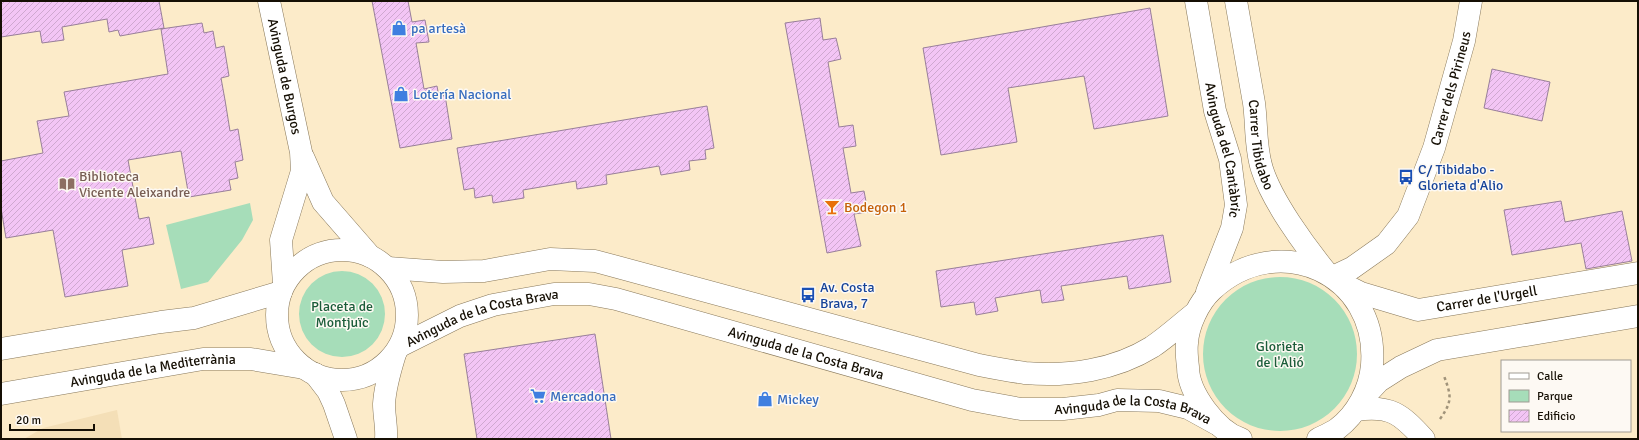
<svg xmlns="http://www.w3.org/2000/svg" width="1639" height="440" font-family="Signika,sans-serif">
  <style>
    .built { fill: #f4dfb7 }
    .green { fill: #a6ddb9 }
    .building { fill: url(#building-hatch); stroke: #987f99 }
    .lines { fill: none; stroke-linecap: round; stroke-linejoin: round }
    .minor-casing { stroke: #88785a; stroke-width: 23 }
    .path { stroke: #a0937a; stroke-width: 2.5; stroke-dasharray: 3 3; stroke-linecap: butt }
    .minor { stroke: #fff; stroke-width: 22 }
    .labels { text-anchor: middle; dominant-baseline: central; stroke-width: 3; stroke-linejoin: round; paint-order: stroke }
    .shop-label { font-size: 14px; fill: #366cbe; stroke: #fdf9f3; text-anchor: start }
    .street-label { font-size: 14px; fill: #150f04; stroke: #fdf9f3 }
    .transit-label { font-size: 14px; fill: #164399; stroke: #fdf9f3; text-anchor: start }
    .education-label { font-size: 14px; fill: #785e54; stroke: #fdf9f3; text-anchor: start }
    .food-label { font-size: 14px; fill: #c56008; stroke: #fdf9f3; text-anchor: start }
    .park-label { font-size: 14px; fill: #1a5c39; stroke: #fdf9f3 }
  </style>
  <defs>
    <pattern id="building-hatch" width="6" height="6" patternUnits="userSpaceOnUse"><rect width="6" height="6" fill="#f3c5f5"/><path d="M-1 1l2-2M0 6l6-6M5 7l2-2" fill="none" stroke="#cfa8d0"/></pattern>
  </defs>
  <rect width="100%" height="100%" fill="#fcebc9"/>
  <path class="built" d="M117 410 122 439H24L43 428Z"/>
  <path class="green" d="M250 203 253 220 242 240 208 282 181 289 166 225Z
    M299 314a43 43 0 1 1 86 0a43 43 0 1 1-86 0Z
    M1203 354a77 77 0 1 1 154 0a77 77 0 1 1-154 0Z"/>
  <path class="building" d="M1 1H159L164 28 120 36 118 30 109 32 107 19 62 27 64 40 42 43 40 31 1 37Z
    M372 1H408L412 22 425 20 429 42 416 43 424 89 437 86 439 97 445 95 452 139 400 148Z
    M1150 8 1168 116 1094 129 1084 76 1008 88 1017 142 941 155 923 48Z
    M820 18 823 40 836 38 841 59 828 62 839 127 853 125 856 146 843 148 851 193 864 191 868 212 854 214 861 246 827 253 785 23Z
    M202 23 204 33 213 31 216 48 224 46 229 76 221 78 225 100 230 131 238 129 243 160 235 162 238 178 229 180 231 190 189 197 181 151 128 160 139 219 149 217 154 244 122 250 128 286 65 297 53 230 6 238 1 208V161L43 153 37 121 69 116 64 92 168 74 161 29Z
    M1492 69 1550 82 1542 121 1484 108Z
    M707 106 714 148 705 150 706 159 689 161 690 170 661 175 659 166 606 175 607 184 577 189 576 181 523 190 524 198 493 203 492 195 475 198 474 188 464 190 457 148Z
    M1561 201 1565 222 1622 211 1632 261 1586 269 1581 243 1512 255 1504 210Z
    M1163 235 1171 282 1129 289 1127 276 1061 286 1064 300 1042 303 1040 290 995 298 998 311 976 315 974 302 941 307 936 271Z
    M595 334 611 439H477L464 354Z"/>
  <g class="lines">
    <defs>
      <g id="minor">
        <path id="s1" d="M269 1 301 152 302 171 281 240 284 284"/>
        <path id="s2" d="M1196 1 1215 111 1230 159 1236 205 1232 228 1207 292"/>
        <path id="s3" d="M1236 1C1242 35 1248 69 1254 103 1257 125 1255 147 1262 169 1272 201 1305 246 1326 272"/>
        <path d="M303 157 323 202 370 256"/>
        <circle cx="342" cy="315" r="65"/>
        <path d="M388 268 443 272 484 271 550 259 595 261 979 365C994 368 1010 371 1025 373 1068 377 1115 370 1152 347 1167 337 1181 324 1195 313"/>
        <path id="s4" d="M1333 277 1352 268 1386 244 1408 216 1434 148 1464 41 1471 1"/>
        <path id="s5" d="M1345 285 1361 293 1418 310 1638 273"/>
        <path id="s6" d="M400 346 460 316 493 305 554 294H589L616 299 972 400 1021 409H1063L1099 405 1117 400 1159 401 1188 408 1217 424"/>
        <path d="M1 349 161 322 194 318 281 292"/>
        <path d="M315 374 328 391 334 404 346 439"/>
        <path id="s7" d="M1 394 203 359H251L304 368"/>
        <path d="M1365 396 1379 381 1401 367 1437 350 1638 316"/>
        <path d="M1356 410C1391 405 1401 414 1424 439"/>
        <path d="M386 439C387 427 384 416 384 404 385 387 390 370 395 354"/>
        <path d="M1241 439C1217 431 1188 393 1188 367 1187 359 1186 351 1187 343 1188 325 1199 302 1212 290 1278 228 1379 274 1372 365 1370 389 1357 414 1337 429 1331 433 1324 436 1318 439"/>
      </g>
    </defs>
    <use href="#minor" class="minor-casing"/>
    <path class="path" d="M1440 419C1453 401 1451 395 1444 376"/>
    <use href="#minor" class="minor"/>
  </g>
  <defs>
    <symbol id="shop-bare" viewBox="-9 -9 18 18"><path d="M-5-2.5h2.3a2.7 3.5 0 0 1 5.4 0H5L5.5 6h-11ZM-1.5-2.5h3a1.5 2.3 0 0 0-3 0Z" fill="#3f7fe0" stroke="#fdf9f3" stroke-width="2.5" paint-order="stroke"/></symbol>
    <symbol id="bus-bare" viewBox="-9 -9 18 18"><path d="M-5-6H5V4H4V6H2V4H-2V6H-4V4H-5ZM-3.5-4V0h7V-4ZM-3.5 1.2v1.5H-2V1.2ZM2 1.2v1.5H3.5V1.2Z" fill="#1a4fb4" stroke="#fdf9f3" stroke-width="2.5" paint-order="stroke"/></symbol>
    <symbol id="library-bare" viewBox="-9 -9 18 18"><path d="M-6-4Q-3-5.5-.7-3.5V5Q-3 3-6 4ZM6-4Q3-5.5 .7-3.5V5Q3 3 6 4Z" fill="#8d6e63" stroke="#fdf9f3" stroke-width="2.5" paint-order="stroke"/></symbol>
    <symbol id="bar-bare" viewBox="-9 -9 18 18"><path d="M-6-5H6L.8 .8V4.5H3.5V6h-7V4.5H-.8V.8Z" fill="#e8710a" stroke="#fdf9f3" stroke-width="2.5" paint-order="stroke"/></symbol>
    <symbol id="supermarket-bare" viewBox="-9 -9 18 18"><path d="M-6-5.5h2.5l.6 2H6L4.5 2H-2.5L-4.4-4H-6ZM-1.5 3.2a1.3 1.3 0 1 0 .1 0ZM3 3.2a1.3 1.3 0 1 0 .1 0Z" fill="#3f7fe0" stroke="#fdf9f3" stroke-width="2.5" paint-order="stroke"/></symbol>
  </defs>
  <g fill-rule="evenodd">
    <use href="#shop-bare" x="388" y="17" width="22" height="22"/>
    <use href="#shop-bare" x="390" y="83" width="22" height="22"/>
    <use href="#bus-bare" x="1395" y="166" width="22" height="22"/>
    <use href="#library-bare" x="56" y="173" width="22" height="22"/>
    <use href="#bar-bare" x="821" y="196" width="22" height="22"/>
    <use href="#bus-bare" x="797" y="284" width="22" height="22"/>
    <use href="#supermarket-bare" x="527" y="385" width="22" height="22"/>
    <use href="#shop-bare" x="754" y="388" width="22" height="22"/>
  </g>
  <g class="labels">
    <g class="shop-label">
      <text x="411" y="28">pa artesà</text>
      <text x="413" y="94">Lotería Nacional</text>
      <text x="550" y="396">Mercadona</text>
      <text x="777" y="399">Mickey</text>
    </g>
    <g class="street-label">
      <text stroke="none"><textPath href="#s1" startOffset="77">Avinguda de Burgos</textPath></text>
      <text stroke="none"><textPath href="#s4" startOffset="233">Carrer dels Pirineus</textPath></text>
      <text stroke="none"><textPath href="#s3" startOffset="146">Carrer Tibidabo</textPath></text>
      <text stroke="none"><textPath href="#s2" startOffset="152">Avinguda del Cantàbric</textPath></text>
      <text stroke="none"><textPath href="#s5" startOffset="147">Carrer de l'Urgell</textPath></text>
      <text stroke="none"><textPath href="#s6" startOffset="88">Avinguda de la Costa Brava</textPath></text>
      <text stroke="none"><textPath href="#s6" startOffset="424">Avinguda de la Costa Brava</textPath></text>
      <text stroke="none"><textPath href="#s7" startOffset="154">Avinguda de la Mediterrània</textPath></text>
      <text stroke="none"><textPath href="#s6" startOffset="760">Avinguda de la Costa Brava</textPath></text>
    </g>
    <g class="transit-label">
      <text x="1418" y="169">C/ Tibidabo -<tspan x="1418" dy="16">Glorieta d'Alio</tspan></text>
      <text x="820" y="287">Av. Costa<tspan x="820" dy="16">Brava, 7</tspan></text>
    </g>
    <g class="education-label">
      <text x="79" y="176">Biblioteca<tspan x="79" dy="16">Vicente Aleixandre</tspan></text>
    </g>
    <g class="food-label">
      <text x="844" y="207">Bodegon 1</text>
    </g>
    <g class="park-label">
      <text x="342" y="306">Placeta de<tspan x="342" dy="16">Montjuïc</tspan></text>
      <text x="1280" y="346">Glorieta<tspan x="1280" dy="16">de l'Alió</tspan></text>
    </g>
  </g>
  <rect width="1639" height="440" fill="none" stroke="#150f04" stroke-width="4"/>
  <rect x="1501" y="360" width="130" height="72" fill="#fdf9f3" stroke="#a09b93"/>
  <rect x="1509" y="373" width="20" height="6" fill="#ffffff" stroke="#a09b93"/>
  <text x="1537" y="380" font-size="12" fill="#150f04">Calle</text>
  <rect x="1509" y="390" width="20" height="12" fill="#a6ddb9" stroke="#a09b93"/>
  <text x="1537" y="400" font-size="12" fill="#150f04">Parque</text>
  <rect x="1509" y="410" width="20" height="12" fill="url(#building-hatch)" stroke="#a09b93"/>
  <text x="1537" y="420" font-size="12" fill="#150f04">Edificio</text>
  <path d="M10 424v6h84v-6" fill="none" stroke="#150f04" stroke-width="2"/>
  <text x="16" y="424" font-size="12" fill="#150f04" stroke="#fdf9f3" stroke-width="3" paint-order="stroke">20 m</text>
</svg>
